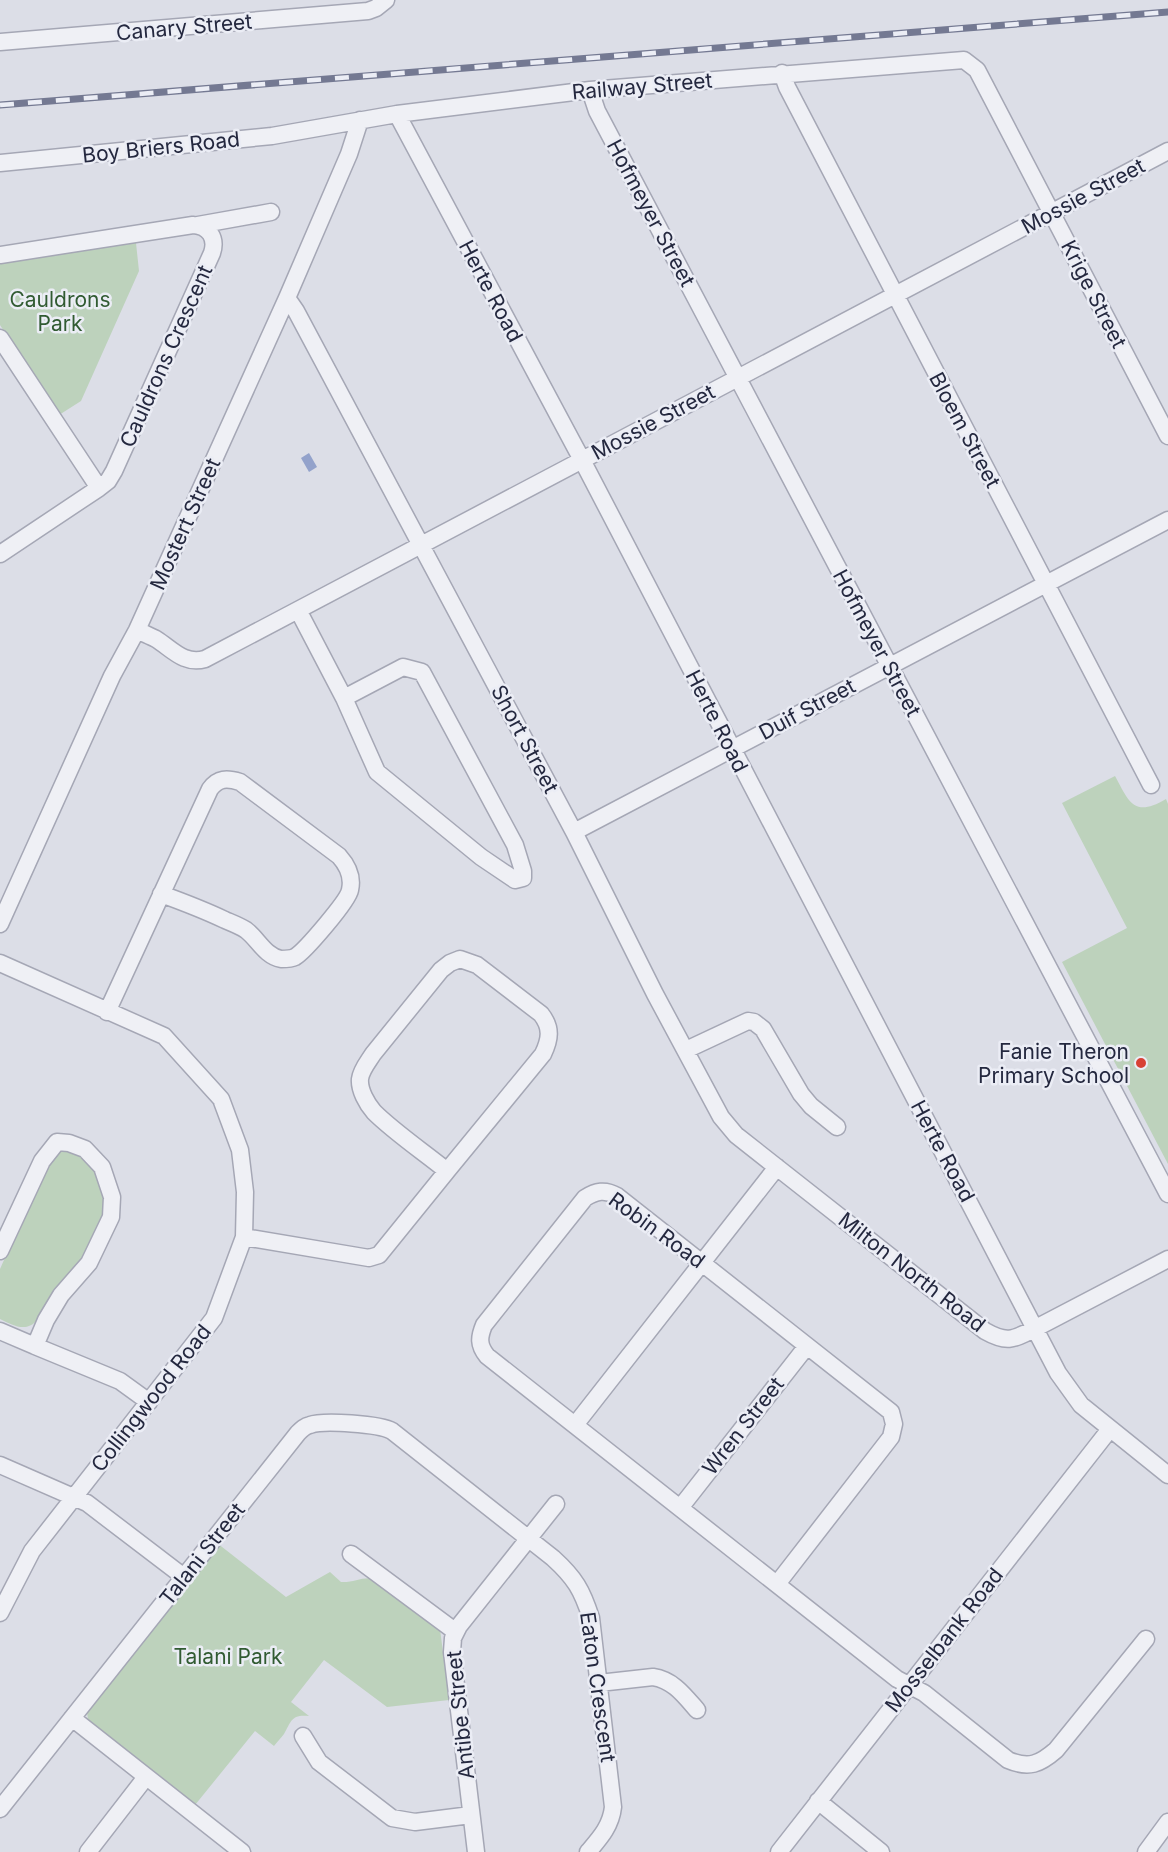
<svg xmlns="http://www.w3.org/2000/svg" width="1168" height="1852" font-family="Inter,sans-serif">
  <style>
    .green { fill: #bdd2bc }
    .water { fill: #93a2cb }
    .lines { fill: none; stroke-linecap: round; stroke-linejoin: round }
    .minor-casing { stroke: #a5a7b5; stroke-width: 19 }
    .minor { stroke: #eff0f5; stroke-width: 16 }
    .rail-casing { stroke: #747992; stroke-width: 7 }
    .rail { stroke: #ebedf5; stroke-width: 4.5; stroke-dasharray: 14; stroke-linecap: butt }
    .poi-dot { fill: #d84135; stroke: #ebedf5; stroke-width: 2 }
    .labels { text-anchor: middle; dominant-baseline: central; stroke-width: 5; stroke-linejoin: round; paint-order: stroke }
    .street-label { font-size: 21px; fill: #24283f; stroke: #ebedf5 }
    .park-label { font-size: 21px; fill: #315b32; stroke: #ebedf5 }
    .poi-label { font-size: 21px; fill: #24283f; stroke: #ebedf5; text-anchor: end }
  </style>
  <rect width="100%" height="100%" fill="#dcdee7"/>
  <path class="green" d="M136 243 139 271 81 401 59 415 0 325V262Z
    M1115 776C1129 802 1134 818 1166 799L1168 804V1164L1062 962 1127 928 1062 803Z
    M62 1146 91 1162C96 1172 101 1182 104 1192 113 1228 59 1291 38 1319 27 1333 14 1326 0 1319V1269L47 1163Z
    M217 1543 286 1597 330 1572 341 1582C353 1583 363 1576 375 1579L440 1629 449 1700 387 1707 324 1660 291 1702 309 1716C291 1714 291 1722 284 1734 281 1738 277 1742 274 1746L255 1731 195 1805 88 1721 87 1711Z"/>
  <path class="water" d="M309 453 317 467 309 472 301 458Z"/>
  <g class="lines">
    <defs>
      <path id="minor" d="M0 42 368 11 376 8 386 0
        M782 73 787 87 1151 785
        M590 90 597 111 1168 1194
        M397 114 582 460 1058 1373 1081 1405 1168 1475
        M0 163 272 136 397 114 590 90 964 60 977 70 1168 436
        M198 225 271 212
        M0 255 193 225C209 226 217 238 212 253L114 471 108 481 99 488 0 338
        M287 298 296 311 574 832 655 994 721 1117 736 1135 985 1331C1008 1344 1014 1339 1036 1328L1168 1259
        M0 554 99 488
        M298 610 344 698 403 667 422 672 515 845 523 871V878L515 880 481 857 377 772 344 698
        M137 630C143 633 150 636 156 639 172 649 184 665 205 659L1168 151
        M574 832 1168 520
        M0 924 112 676 137 630 287 298 349 154 360 120
        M460 959 477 965 541 1014C552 1028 550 1039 543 1054L447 1171C425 1153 394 1132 374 1112 367 1104 359 1090 360 1079 361 1070 368 1062 373 1054L441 970 450 963Z
        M0 963 164 1036 221 1099 240 1150 245 1192 244 1237 214 1318 32 1551 0 1613
        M107 1012 210 789C218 778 227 778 240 782L339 856C348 866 353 877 350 890 348 901 305 951 295 957 291 959 286 959 281 959 265 956 258 939 246 930 240 926 232 923 225 920 204 910 183 902 161 894
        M686 1050 748 1021 754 1022 763 1029 801 1094 811 1106 837 1127
        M244 1237 369 1258 379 1255 447 1171
        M0 1251 42 1161 57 1142 69 1143 85 1149 102 1167 112 1197 111 1217 89 1263 61 1295 46 1320 35 1346 0 1331
        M35 1346 120 1381 149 1402
        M575 1425 777 1167
        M0 1465 87 1503 184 1577
        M680 1508 807 1346
        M351 1554 456 1632
        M777 1584 891 1437 894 1424 891 1412 617 1196C605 1189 596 1191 585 1198L484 1325C479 1337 478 1345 487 1356L897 1679 924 1693 1008 1760C1029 1769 1040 1764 1056 1750L1146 1639
        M599 1683 653 1677C673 1680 684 1695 697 1710
        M72 1718 242 1852
        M303 1736 319 1762 392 1818 415 1822 471 1815
        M818 1801 881 1852
        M0 1809 298 1433C302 1429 305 1426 310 1425 323 1420 380 1424 392 1431L553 1558C575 1578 582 1590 591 1618L613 1807C611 1826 600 1838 588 1852
        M88 1852 146 1777
        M476 1852 452 1652 453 1638 459 1626 556 1504
        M779 1852 1110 1429
        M1146 1852 1168 1822"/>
    </defs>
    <use href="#minor" class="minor-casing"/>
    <use href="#minor" class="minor"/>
    <defs>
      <path id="rail" d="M0 105 1168 12"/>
    </defs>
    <use href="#rail" class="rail-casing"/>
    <use href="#rail" class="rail"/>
  </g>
  <circle class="poi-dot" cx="1141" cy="1063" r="6"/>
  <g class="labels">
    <g class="street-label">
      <text transform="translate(184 27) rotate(-5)">Canary Street</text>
      <text transform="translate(642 86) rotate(-5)">Railway Street</text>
      <text transform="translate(161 147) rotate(-6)">Boy Briers Road</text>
      <text transform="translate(1083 196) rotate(-28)">Mossie Street</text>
      <text transform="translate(651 213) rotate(62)">Hofmeyer Street</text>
      <text transform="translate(491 291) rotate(62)">Herte Road</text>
      <text transform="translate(1094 294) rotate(63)">Krige Street</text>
      <text transform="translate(166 356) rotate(-66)">Cauldrons Crescent</text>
      <text transform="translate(653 422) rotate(-28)">Mossie Street</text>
      <text transform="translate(965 430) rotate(62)">Bloem Street</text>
      <text transform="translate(185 524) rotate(-66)">Mostert Street</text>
      <text transform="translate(877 643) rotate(62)">Hofmeyer Street</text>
      <text transform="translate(807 709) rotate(-28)">Duif Street</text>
      <text transform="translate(717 721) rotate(63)">Herte Road</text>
      <text transform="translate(525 739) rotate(62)">Short Street</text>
      <text transform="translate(943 1151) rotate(62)">Herte Road</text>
      <text transform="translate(657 1230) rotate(36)">Robin Road</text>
      <text transform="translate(912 1272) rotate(38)">Milton North Road</text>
      <text transform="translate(151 1398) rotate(-52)">Collingwood Road</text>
      <text transform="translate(743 1426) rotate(-52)">Wren Street</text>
      <text transform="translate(202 1554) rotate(-52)">Talani Street</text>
      <text transform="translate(944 1640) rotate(-52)">Mosselbank Road</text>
      <text transform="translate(598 1687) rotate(82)">Eaton Crescent</text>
      <text transform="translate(460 1715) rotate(-96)">Antibe Street</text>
    </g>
    <g class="park-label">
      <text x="60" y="299">Cauldrons<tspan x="60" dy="24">Park</tspan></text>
      <text x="228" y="1656">Talani Park</text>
    </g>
    <g class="poi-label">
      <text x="1129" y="1051">Fanie Theron<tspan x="1129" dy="24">Primary School</tspan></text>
    </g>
  </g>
</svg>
